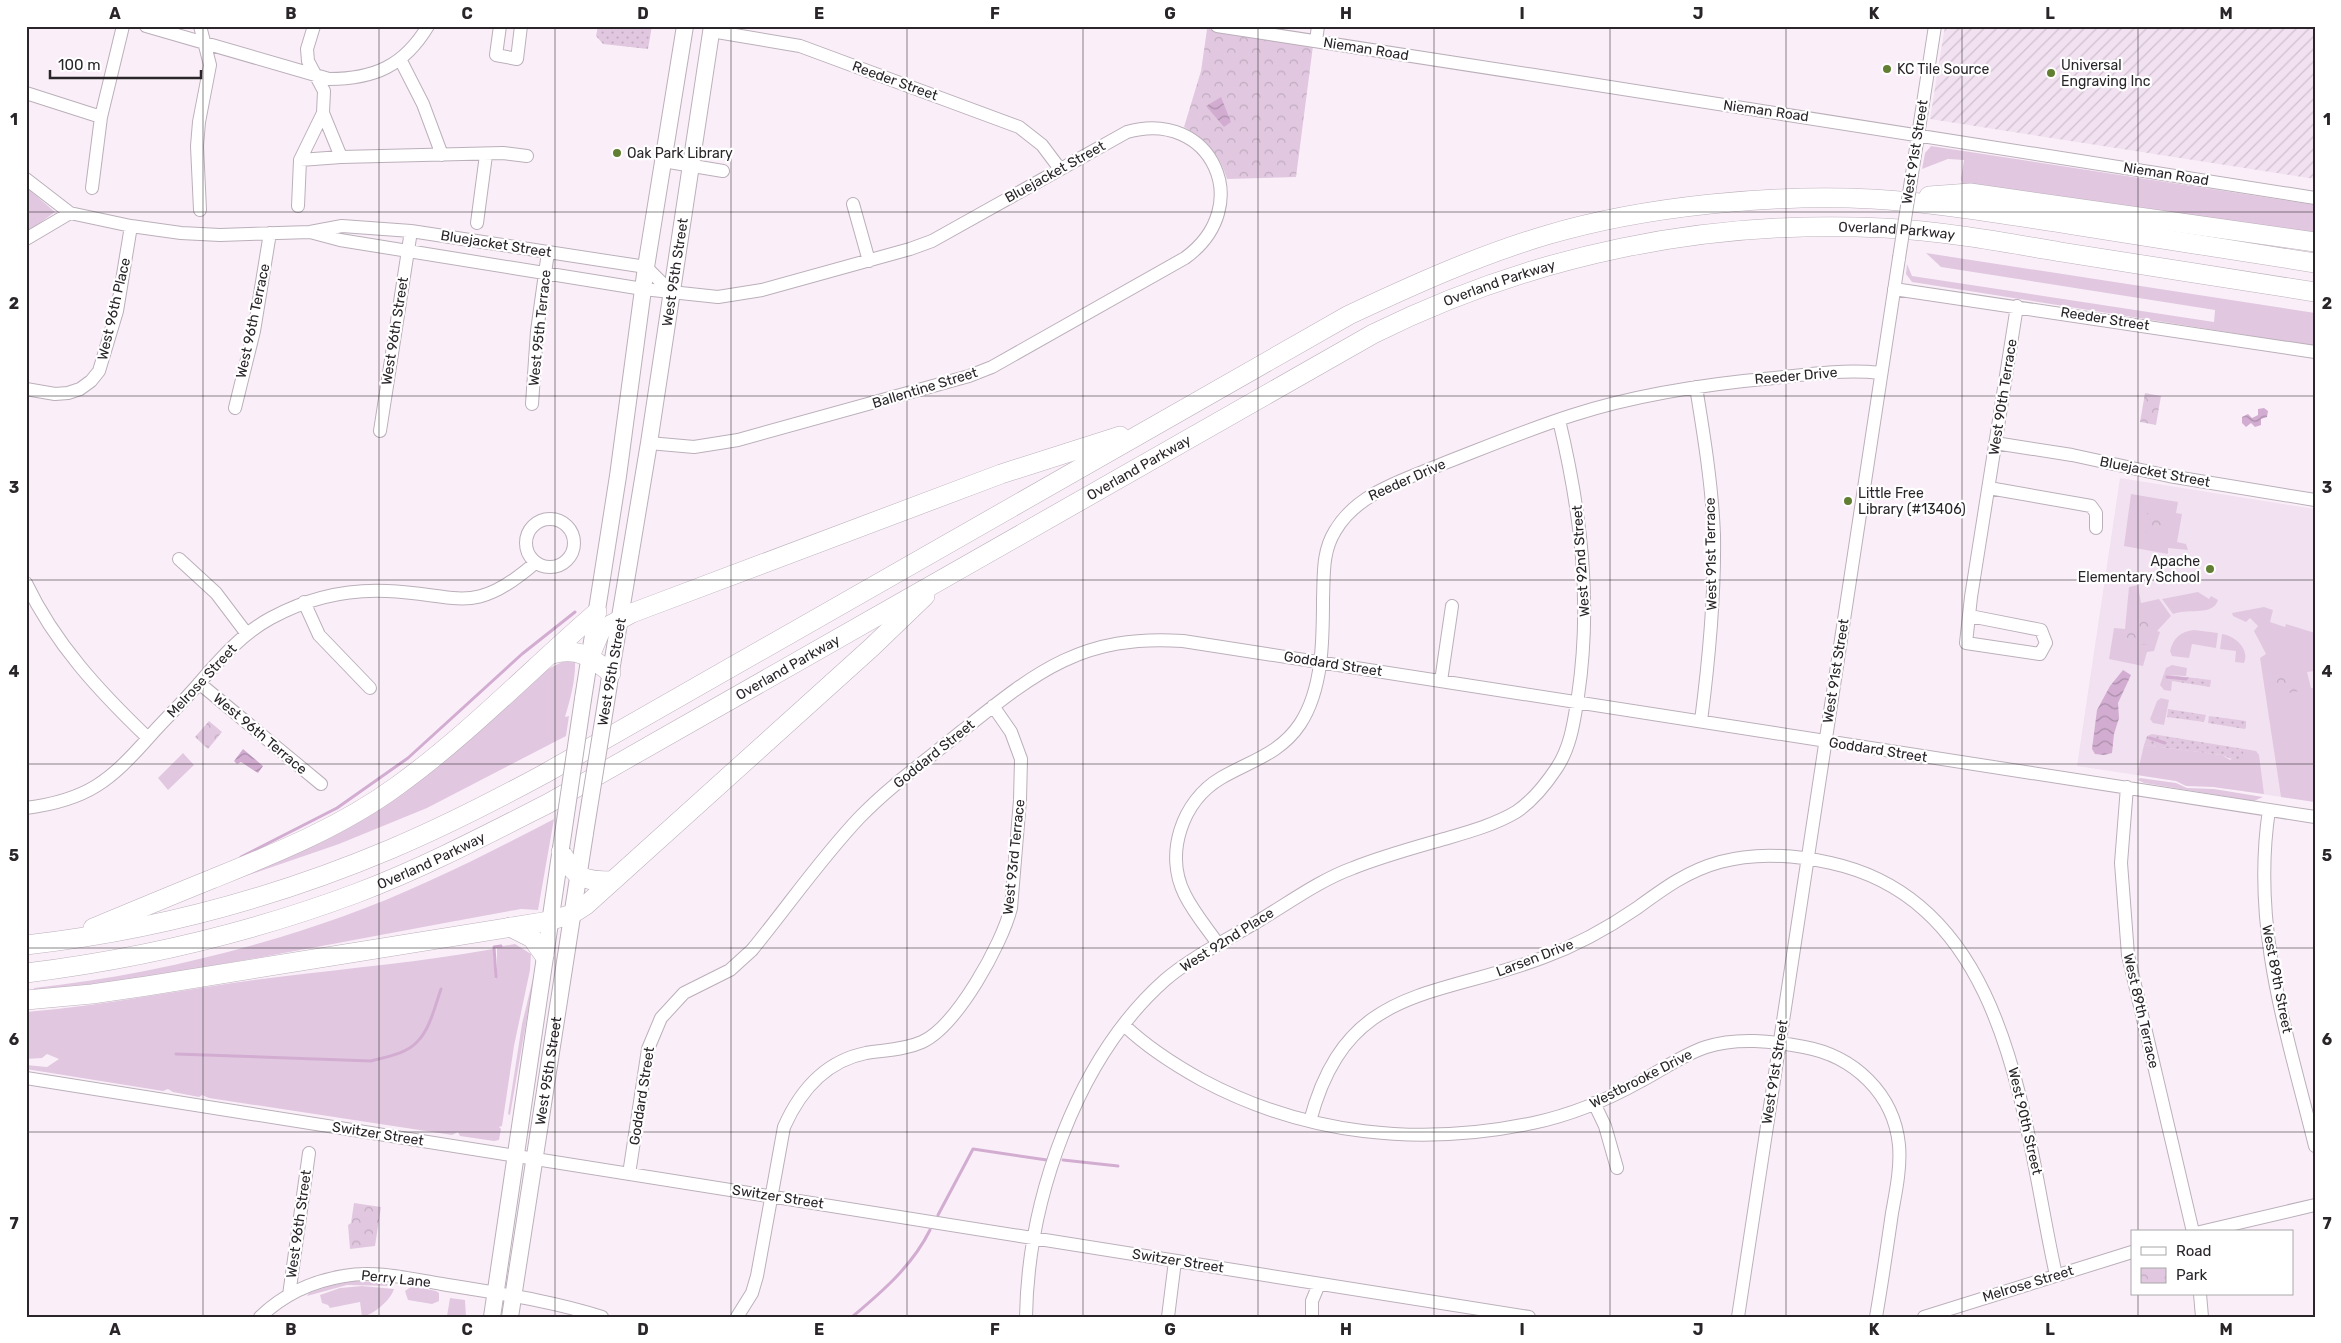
<svg xmlns="http://www.w3.org/2000/svg" width="2341" height="1343" font-family="Rubik,sans-serif">
  <style>
    .built { fill: #f2e1f1 }
    .industrial { fill: url(#industrial-furrows) }
    .grass { fill: #e1c8e0 }
    .park { fill: url(#park-crowns) }
    .garden { fill: url(#garden-dots) }
    .water { fill: url(#water-waves) }
    .lines { fill: none; stroke-linecap: round; stroke-linejoin: round }
    .stream { stroke: #d2add1; stroke-width: 3 }
    .minor-casing { stroke: #bbb0ba; stroke-width: 14 }
    .major-casing { stroke: #bbb0ba; stroke-width: 18 }
    .highway-casing { stroke: #bbb0ba; stroke-width: 20 }
    .minor { stroke: #fff; stroke-width: 12 }
    .major { stroke: #fff; stroke-width: 16 }
    .highway { stroke: #fff; stroke-width: 19 }
    .minor-bridge-casing { stroke: #bbb0ba; stroke-width: 14; stroke-linecap: butt }
    .major-bridge-casing { stroke: #bbb0ba; stroke-width: 18; stroke-linecap: butt }
    .minor-bridge { stroke: #fff; stroke-width: 12 }
    .major-bridge { stroke: #fff; stroke-width: 16 }
    .grid { fill: none; stroke: #292529; stroke-width: 1; stroke-opacity: 0.55 }
    .poi-dot { fill: #617e33; stroke: #fff; stroke-width: 2 }
    .labels { text-anchor: middle; dominant-baseline: central; stroke-width: 4.5; stroke-linejoin: round; paint-order: stroke }
    .street-label { font-size: 14px; fill: #292529; stroke: #fff }
    .poi-label { font-size: 14px; fill: #292529; stroke: #fff; text-anchor: start }
    .neatline { fill: none; stroke: #292529; stroke-width: 2 }
    .grid-label { font-size: 16px; text-anchor: middle; font-weight: bold; fill: #292529 }
  </style>
  <defs>
    <pattern id="industrial-furrows" width="10" height="10" patternUnits="userSpaceOnUse" patternTransform="scale(1.25)"><rect width="10" height="10" fill="#f2e1f1"/><path d="M-1 1l2-2M0 10L10 0M9 11l2-2" fill="none" stroke="#d0c1cf"/></pattern>
    <pattern id="park-crowns" width="20" height="18" patternUnits="userSpaceOnUse" patternTransform="scale(1.25)"><rect width="20" height="18" fill="#e1c8e0"/><path d="M2 6a3 3 0 1 1 6 0M12 15a3 3 0 1 1 6 0" fill="none" stroke="#c1acc0"/></pattern>
    <pattern id="garden-dots" width="8" height="8" patternUnits="userSpaceOnUse" patternTransform="scale(1.25)"><rect width="8" height="8" fill="#e1c8e0"/><path d="M2 2h.1M6 6h.1" fill="none" stroke="#c1acc0" stroke-width="1.8" stroke-linecap="round"/></pattern>
    <pattern id="water-waves" width="16" height="10" patternUnits="userSpaceOnUse" patternTransform="scale(1.25)"><rect width="16" height="10" fill="#d2add1"/><path d="M0 5q4-4 8 0t8 0" fill="none" stroke="#aa8daa"/></pattern>
  </defs>
  <rect width="100%" height="100%" fill="#faeff9"/>
  <path class="built" d="M2120 478 2315 509V802L2077 766Z"/>
  <path class="industrial" d="M1945 26H2315V179L1930 119Z"/>
  <path class="grass" d="M1931 146 2315 205V233L1963 185 1961 179 1964 160 1948 159 1922 169 1925 153Z
    M26 187 55 212 26 233Z
    M1926 253 2315 313V346L1912 282 1906 274 1907 264 1912 276 2214 322 2215 310 1941 267Z
    M2131 494 2178 502 2176 513 2182 514 2177 542 2186 544 2188 550 2168 548V554L2124 546Z
    M2138 585 2141 603 2159 599 2171 616 2157 631 2160 632 2154 651 2147 652 2143 666 2109 659 2114 628 2125 629 2129 587Z
    M2198 592 2209 599 2211 596 2218 600C2213 616 2191 608 2173 614L2162 599Z
    M2264 607 2273 610 2270 622 2285 627 2286 624 2315 633V671L2307 672 2311 688H2315V802L2281 797 2260 658 2266 654 2254 631 2258 626 2250 618 2246 622 2233 616 2232 613Z
    M2194 630 2218 633 2216 648 2192 644 2189 658 2172 656 2170 651C2173 638 2181 631 2194 630Z
    M2222 634C2236 636 2250 650 2244 663L2235 662 2236 651 2220 649Z
    M570 658H575C576 678 571 697 565 717L569 716 566 736 427 808 339 844 220 885 294 852 546 670Z
    M2172 665 2187 668 2186 676 2168 675 2167 679 2172 681 2171 691 2164 690 2160 685 2166 668Z
    M2161 698 2169 700 2164 725 2153 723 2150 719 2157 701Z
    M2144 745 2222 755 2230 760 2243 753 2244 749 2256 751 2259 755 2264 794 2213 787 2186 786 2176 781 2137 775Z
    M183 753 194 765 168 790 158 778Z
    M2140 778 2176 783 2187 788 2214 789 2263 797 2254 801 2144 783 2138 780Z
    M554 819 538 910 521 909C359 938 198 972 34 993V988C140 976 243 952 344 916 416 890 485 855 554 819Z
    M515 944 531 954 530 970 514 1046 502 1126 499 1127 501 1129 499 1140 494 1141 460 1136 458 1132 452 1135 209 1098 202 1095 199 1097 173 1092 168 1089 163 1091 26 1069V1065L47 1067 59 1059 47 1054 42 1058 26 1059V1012C111 1005 194 987 278 977 350 968 422 962 493 949L495 979 497 977V947Z
    M536 966 510 1115 508 1114 522 1024Z
    M354 1281 380 1282 393 1286 347 1285 307 1296 309 1293 329 1286Z
    M362 1286 394 1289C391 1300 373 1315 362 1317L360 1302 330 1308 328 1305 322 1303 320 1295 340 1288Z
    M412 1286 436 1291 439 1293V1301L432 1304 408 1300 405 1291Z
    M450 1298 465 1300 466 1317 447 1316Z"/>
  <path class="park" d="M1207 29 1313 46 1296 177 1227 179C1220 155 1206 139 1184 127L1201 71Z
    M2145 393 2161 396 2156 425 2140 422Z
    M2149 512H2156L2163 527 2158 533 2149 535 2139 526 2138 520Z
    M2137 620 2152 621 2153 629 2149 645 2127 644 2126 632Z
    M2296 674 2300 691 2278 695 2275 678Z
    M209 721 222 732 208 749 195 737Z
    M354 1203 381 1207 375 1246 350 1249 348 1225 351 1223Z"/>
  <path class="garden" d="M598 26H652L648 49 603 44 596 36Z
    M2168 675 2211 680 2210 687 2172 681 2167 679Z
    M2168 709 2206 715 2204 722 2167 717Z
    M2209 716 2246 721V727L2245 729 2208 723Z
    M2152 734 2244 749 2242 759 2237 761 2222 755 2144 745 2147 736Z"/>
  <path class="water" d="M1221 97 1231 122 1224 127 1206 106Z
    M2264 408 2268 411 2267 417 2261 419V425L2255 427 2251 423 2246 427 2242 423V417L2248 414 2252 418 2258 415V409Z
    M2123 670 2131 675 2118 703 2119 718 2114 734 2112 753 2104 755 2095 754 2092 749 2097 710 2110 686Z
    M243 749 263 766 258 773 241 762 237 764 234 761Z"/>
  <g class="lines">
    <path class="stream" d="M2167 677 2186 679
      M2150 738 2165 743
      M241 857 337 808 408 758 522 654 575 612
      M496 977 494 947 501 946
      M176 1054 371 1061C385 1057 406 1054 417 1042 430 1029 435 1006 441 989
      M1063 1160 1118 1166
      M938 1215 973 1149 1047 1160
      M852 1317C883 1291 912 1266 930 1230"/>
    <defs>
      <path id="minor" d="M146 26 329 79C374 79 404 66 428 26
        M200 26 210 65 199 122 197 146 200 210
        M314 26 307 49 308 61 324 91 323 113 300 160 341 157 503 153 527 156
        M500 26 496 55 517 59 521 26
        M1217 26C1583 83 1949 138 2315 198
        M711 31 800 46 1019 127 1042 145 1060 169
        M1316 41 1318 26
        M400 59 423 104 442 155
        M26 93 101 117
        M323 113 341 157
        M663 161 723 171
        M1912 174 1935 26
        M26 179 70 213 131 226 181 233 220 235 310 232 342 226 411 231 646 267 671 292
        M92 188 101 117 123 26
        M853 204 869 261
        M298 206 300 160
        M477 223 486 155
        M310 232 340 240 643 289 718 297 762 290 910 249 932 241 1127 132C1211 108 1257 206 1185 258L992 367 969 376 738 440 694 447 649 443
        M26 239 70 213
        M1894 289 2315 352
        M1696 387C1704 436 1712 485 1714 535 1715 597 1709 659 1701 721
        M26 389 55 394 68 393 80 389 91 381 99 371 117 311 131 226
        M532 404 537 331 548 252
        M235 408 254 331 270 233
        M380 431 411 231
        M1995 443 2072 455 2169 476 2315 500
        M1989 488 2091 506 2096 513V528
        M526 543a24 24 0 1 1 48 0a24 24 0 1 1-48 0Z
        M179 559 216 593 247 634
        M26 583C55 644 100 692 148 738
        M304 602 319 635 370 688
        M1970 616 2041 630 2046 643 2040 654 1966 643 1971 597 2017 306
        M1441 681 1452 606
        M199 683 321 784
        M2127 787 2121 863 2128 955 2193 1232
        M26 808C88 800 110 781 150 736 166 718 185 700 201 681 222 657 243 633 271 618 308 598 346 589 387 591 459 594 473 617 535 563
        M2269 810C2251 928 2287 1033 2315 1146
        M1218 944C1207 928 1194 913 1185 895 1164 854 1182 801 1221 778 1250 761 1280 754 1300 724 1323 689 1323 639 1323 599 1324 575 1322 552 1335 531 1357 493 1404 480 1442 464 1486 447 1529 429 1573 415 1638 394 1706 384 1774 378 1810 374 1845 369 1881 373
        M1125 1026C1148 1048 1175 1065 1202 1080 1305 1135 1420 1147 1533 1123 1571 1115 1607 1100 1641 1081 1662 1070 1682 1055 1706 1047 1737 1037 1772 1041 1804 1047 1854 1056 1894 1094 1899 1145 1901 1167 1896 1191 1892 1213 1887 1248 1882 1282 1876 1317
        M26 1078 1529 1317
        M1594 1103 1605 1126 1617 1168
        M1310 1121C1346 985 1433 999 1542 958 1575 946 1608 928 1637 908 1663 889 1687 871 1720 862 1756 852 1795 855 1831 863 2013 903 2023 1128 2056 1275
        M629 1174 648 1049 661 1018 684 993 730 970 752 950C788 906 821 858 860 817 891 785 928 759 962 731 1036 672 1082 634 1183 641L2315 817
        M2200 1232 2315 1205
        M2200 1294 2202 1317
        M289 1295 309 1153
        M260 1317C283 1295 313 1281 344 1276 376 1270 410 1279 442 1284 495 1293 550 1300 602 1317
        M737 1317 752 1293 757 1276 784 1127C800 1091 826 1061 866 1053 885 1050 904 1050 922 1042 957 1026 1002 944 1011 908L1020 800 1021 759 1011 732 993 706
        M1026 1317C1028 1200 1076 1059 1165 980 1193 956 1229 939 1260 920 1290 902 1320 880 1353 868 1383 856 1413 848 1444 839 1468 832 1494 825 1516 812 1531 802 1546 784 1556 769 1571 747 1574 721 1578 696 1592 602 1581 512 1559 420
        M1168 1317 1175 1261
        M1312 1317V1301L1319 1284
        M1738 1317 1899 258
        M1924 1317 2132 1252"/>
      <g id="major">
        <path id="s1" d="M609 683 649 443 712 26"/>
        <path d="M583 699 618 476 646 267 685 26"/>
        <path d="M492 1317 561 848"/>
        <path id="s2" d="M510 1317 585 833"/>
      </g>
      <g id="highway">
        <path d="M1929 196 1970 193 2315 242"/>
        <path d="M552 654C578 647 591 657 611 673"/>
        <path d="M590 656 601 630 632 613 1001 474 1120 436"/>
        <path d="M561 852C576 878 582 881 612 881"/>
        <path d="M510 927 532 938 544 955"/>
        <path d="M93 928C132 912 172 895 212 879 276 853 341 827 397 786 469 734 531 669 597 612"/>
        <path d="M26 945C151 931 275 898 391 849 443 827 494 801 544 774L1349 315C1413 285 1479 255 1547 235 1645 206 1771 194 1872 199 1940 203 2007 215 2074 225 2154 238 2235 250 2315 263"/>
        <path id="s3" d="M26 973C139 959 250 933 357 893 423 868 486 835 549 803L1373 334C1532 255 1706 219 1884 228 1943 231 2003 242 2061 252 2146 265 2230 279 2315 292"/>
        <path d="M26 1000 92 994 147 986 549 921 572 914 586 905 872 647 925 596"/>
      </g>
    </defs>
    <use href="#minor" class="minor-casing"/>
    <use href="#major" class="major-casing"/>
    <use href="#highway" class="highway-casing"/>
    <use href="#minor" class="minor"/>
    <use href="#major" class="major"/>
    <use href="#highway" class="highway"/>
    <defs>
      <path id="minor-bridge" d="M1899 258 1912 174"/>
      <path id="major-bridge" d="M585 833 609 684
        M561 848 583 699"/>
    </defs>
    <use href="#minor-bridge" class="minor-bridge-casing"/>
    <use href="#major-bridge" class="major-bridge-casing"/>
    <use href="#minor-bridge" class="minor-bridge"/>
    <use href="#major-bridge" class="major-bridge"/>
  </g>
  <path class="grid" d="M203 26V1317M379 26V1317M555 26V1317M731 26V1317M907 26V1317M1083 26V1317M1258 26V1317M1434 26V1317M1610 26V1317M1786 26V1317M1962 26V1317M2138 26V1232M26 212H2315M26 396H2315M26 580H2315M26 764H2315M26 948H2315M26 1132H2315M2138 1294V1317"/>
  <g class="poi-dot">
    <circle cx="1887" cy="69" r="5"/>
    <circle cx="2051" cy="73" r="5"/>
    <circle cx="617" cy="153" r="5"/>
    <circle cx="1848" cy="501" r="5"/>
    <circle cx="2210" cy="569" r="5"/>
  </g>
  <g class="labels">
    <g class="street-label">
      <text transform="translate(1366 49) rotate(9)">Nieman Road</text>
      <text transform="translate(895 81) rotate(20)">Reeder Street</text>
      <text transform="translate(1766 111) rotate(8)">Nieman Road</text>
      <text transform="translate(1915 152) rotate(-81)">West 91st Street</text>
      <text transform="translate(1055 172) rotate(-29)">Bluejacket Street</text>
      <text transform="translate(2166 174) rotate(9)">Nieman Road</text>
      <text stroke="none"><textPath href="#s3" startOffset="2042">Overland Parkway</textPath></text>
      <text transform="translate(496 244) rotate(9)">Bluejacket Street</text>
      <text stroke="none"><textPath href="#s1" startOffset="416">West 95th Street</textPath></text>
      <text stroke="none"><textPath href="#s3" startOffset="1638">Overland Parkway</textPath></text>
      <text transform="translate(114 309) rotate(-77)">West 96th Place</text>
      <text transform="translate(2105 319) rotate(9)">Reeder Street</text>
      <text transform="translate(253 321) rotate(-78)">West 96th Terrace</text>
      <text transform="translate(540 328) rotate(-84)">West 95th Terrace</text>
      <text transform="translate(395 331) rotate(-81)">West 96th Street</text>
      <text transform="translate(1796 376) rotate(-5)">Reeder Drive</text>
      <text transform="translate(925 388) rotate(-17)">Ballentine Street</text>
      <text transform="translate(2003 397) rotate(-81)">West 90th Terrace</text>
      <text stroke="none"><textPath href="#s3" startOffset="1232">Overland Parkway</textPath></text>
      <text transform="translate(2155 472) rotate(11)">Bluejacket Street</text>
      <text transform="translate(1407 480) rotate(-24)">Reeder Drive</text>
      <text transform="translate(1711 554) rotate(-91)">West 91st Terrace</text>
      <text transform="translate(1581 561) rotate(-94)">West 92nd Street</text>
      <text transform="translate(1333 664) rotate(9)">Goddard Street</text>
      <text stroke="none"><textPath href="#s3" startOffset="828">Overland Parkway</textPath></text>
      <text transform="translate(1836 671) rotate(-81)">West 91st Street</text>
      <text transform="translate(612 672) rotate(-80)">West 95th Street</text>
      <text transform="translate(202 681) rotate(-47)">Melrose Street</text>
      <text transform="translate(260 734) rotate(40)">West 96th Terrace</text>
      <text transform="translate(1878 750) rotate(9)">Goddard Street</text>
      <text transform="translate(934 754) rotate(-39)">Goddard Street</text>
      <text transform="translate(1014 857) rotate(-84)">West 93rd Terrace</text>
      <text stroke="none"><textPath href="#s3" startOffset="422">Overland Parkway</textPath></text>
      <text transform="translate(1227 940) rotate(-32)">West 92nd Place</text>
      <text transform="translate(1535 958) rotate(-21)">Larsen Drive</text>
      <text transform="translate(2277 979) rotate(79)">West 89th Street</text>
      <text transform="translate(2141 1011) rotate(77)">West 89th Terrace</text>
      <text stroke="none"><textPath href="#s2" startOffset="249">West 95th Street</textPath></text>
      <text transform="translate(1775 1072) rotate(-81)">West 91st Street</text>
      <text transform="translate(1641 1079) rotate(-27)">Westbrooke Drive</text>
      <text transform="translate(642 1096) rotate(-81)">Goddard Street</text>
      <text transform="translate(2025 1121) rotate(77)">West 90th Street</text>
      <text transform="translate(378 1134) rotate(9)">Switzer Street</text>
      <text transform="translate(778 1197) rotate(9)">Switzer Street</text>
      <text transform="translate(299 1224) rotate(-82)">West 96th Street</text>
      <text transform="translate(1178 1261) rotate(9)">Switzer Street</text>
      <text transform="translate(396 1279) rotate(6)">Perry Lane</text>
      <text transform="translate(2028 1284) rotate(-17)">Melrose Street</text>
    </g>
    <g class="poi-label">
      <text x="2061" y="65">Universal<tspan x="2061" dy="16">Engraving Inc</tspan></text>
      <text x="1897" y="69">KC Tile Source</text>
      <text x="627" y="153">Oak Park Library</text>
      <text x="1858" y="493">Little Free<tspan x="1858" dy="16">Library (#13406)</tspan></text>
      <text x="2200" y="561" text-anchor="end">Apache<tspan x="2200" dy="16">Elementary School</tspan></text>
    </g>
  </g>
  <rect width="2341" height="1343" fill="none" stroke="#ffffff" stroke-width="55"/>
  <rect x="2131" y="1230" width="162" height="65" fill="#ffffff" stroke="#a9a8a9"/>
  <rect x="2141" y="1247" width="25" height="8" fill="#ffffff" stroke="#a9a8a9"/>
  <text x="2176" y="1256" font-size="15" fill="#292529">Road</text>
  <rect x="2141" y="1268" width="25" height="15" fill="url(#park-crowns)" stroke="#a9a8a9"/>
  <text x="2176" y="1280" font-size="15" fill="#292529">Park</text>
  <path d="M50 70v8h151v-8" fill="none" stroke="#292529" stroke-width="2.5"/>
  <text x="58" y="70" font-size="15" fill="#292529" stroke="#ffffff" stroke-width="4" paint-order="stroke">100 m</text>
  <rect x="28" y="28" width="2286" height="1288" class="neatline"/>
  <g class="grid-label">
    <text x="115" y="19">A</text>
    <text x="291" y="19">B</text>
    <text x="467" y="19">C</text>
    <text x="643" y="19">D</text>
    <text x="819" y="19">E</text>
    <text x="995" y="19">F</text>
    <text x="1170" y="19">G</text>
    <text x="1346" y="19">H</text>
    <text x="1522" y="19">I</text>
    <text x="1698" y="19">J</text>
    <text x="1874" y="19">K</text>
    <text x="2050" y="19">L</text>
    <text x="2226" y="19">M</text>
    <text x="14" y="125">1</text>
    <text x="2327" y="125">1</text>
    <text x="14" y="309">2</text>
    <text x="2327" y="309">2</text>
    <text x="14" y="493">3</text>
    <text x="2327" y="493">3</text>
    <text x="14" y="677">4</text>
    <text x="2327" y="677">4</text>
    <text x="14" y="861">5</text>
    <text x="2327" y="861">5</text>
    <text x="14" y="1045">6</text>
    <text x="2327" y="1045">6</text>
    <text x="14" y="1229">7</text>
    <text x="2327" y="1229">7</text>
    <text x="115" y="1335">A</text>
    <text x="291" y="1335">B</text>
    <text x="467" y="1335">C</text>
    <text x="643" y="1335">D</text>
    <text x="819" y="1335">E</text>
    <text x="995" y="1335">F</text>
    <text x="1170" y="1335">G</text>
    <text x="1346" y="1335">H</text>
    <text x="1522" y="1335">I</text>
    <text x="1698" y="1335">J</text>
    <text x="1874" y="1335">K</text>
    <text x="2050" y="1335">L</text>
    <text x="2226" y="1335">M</text>
  </g>
</svg>
